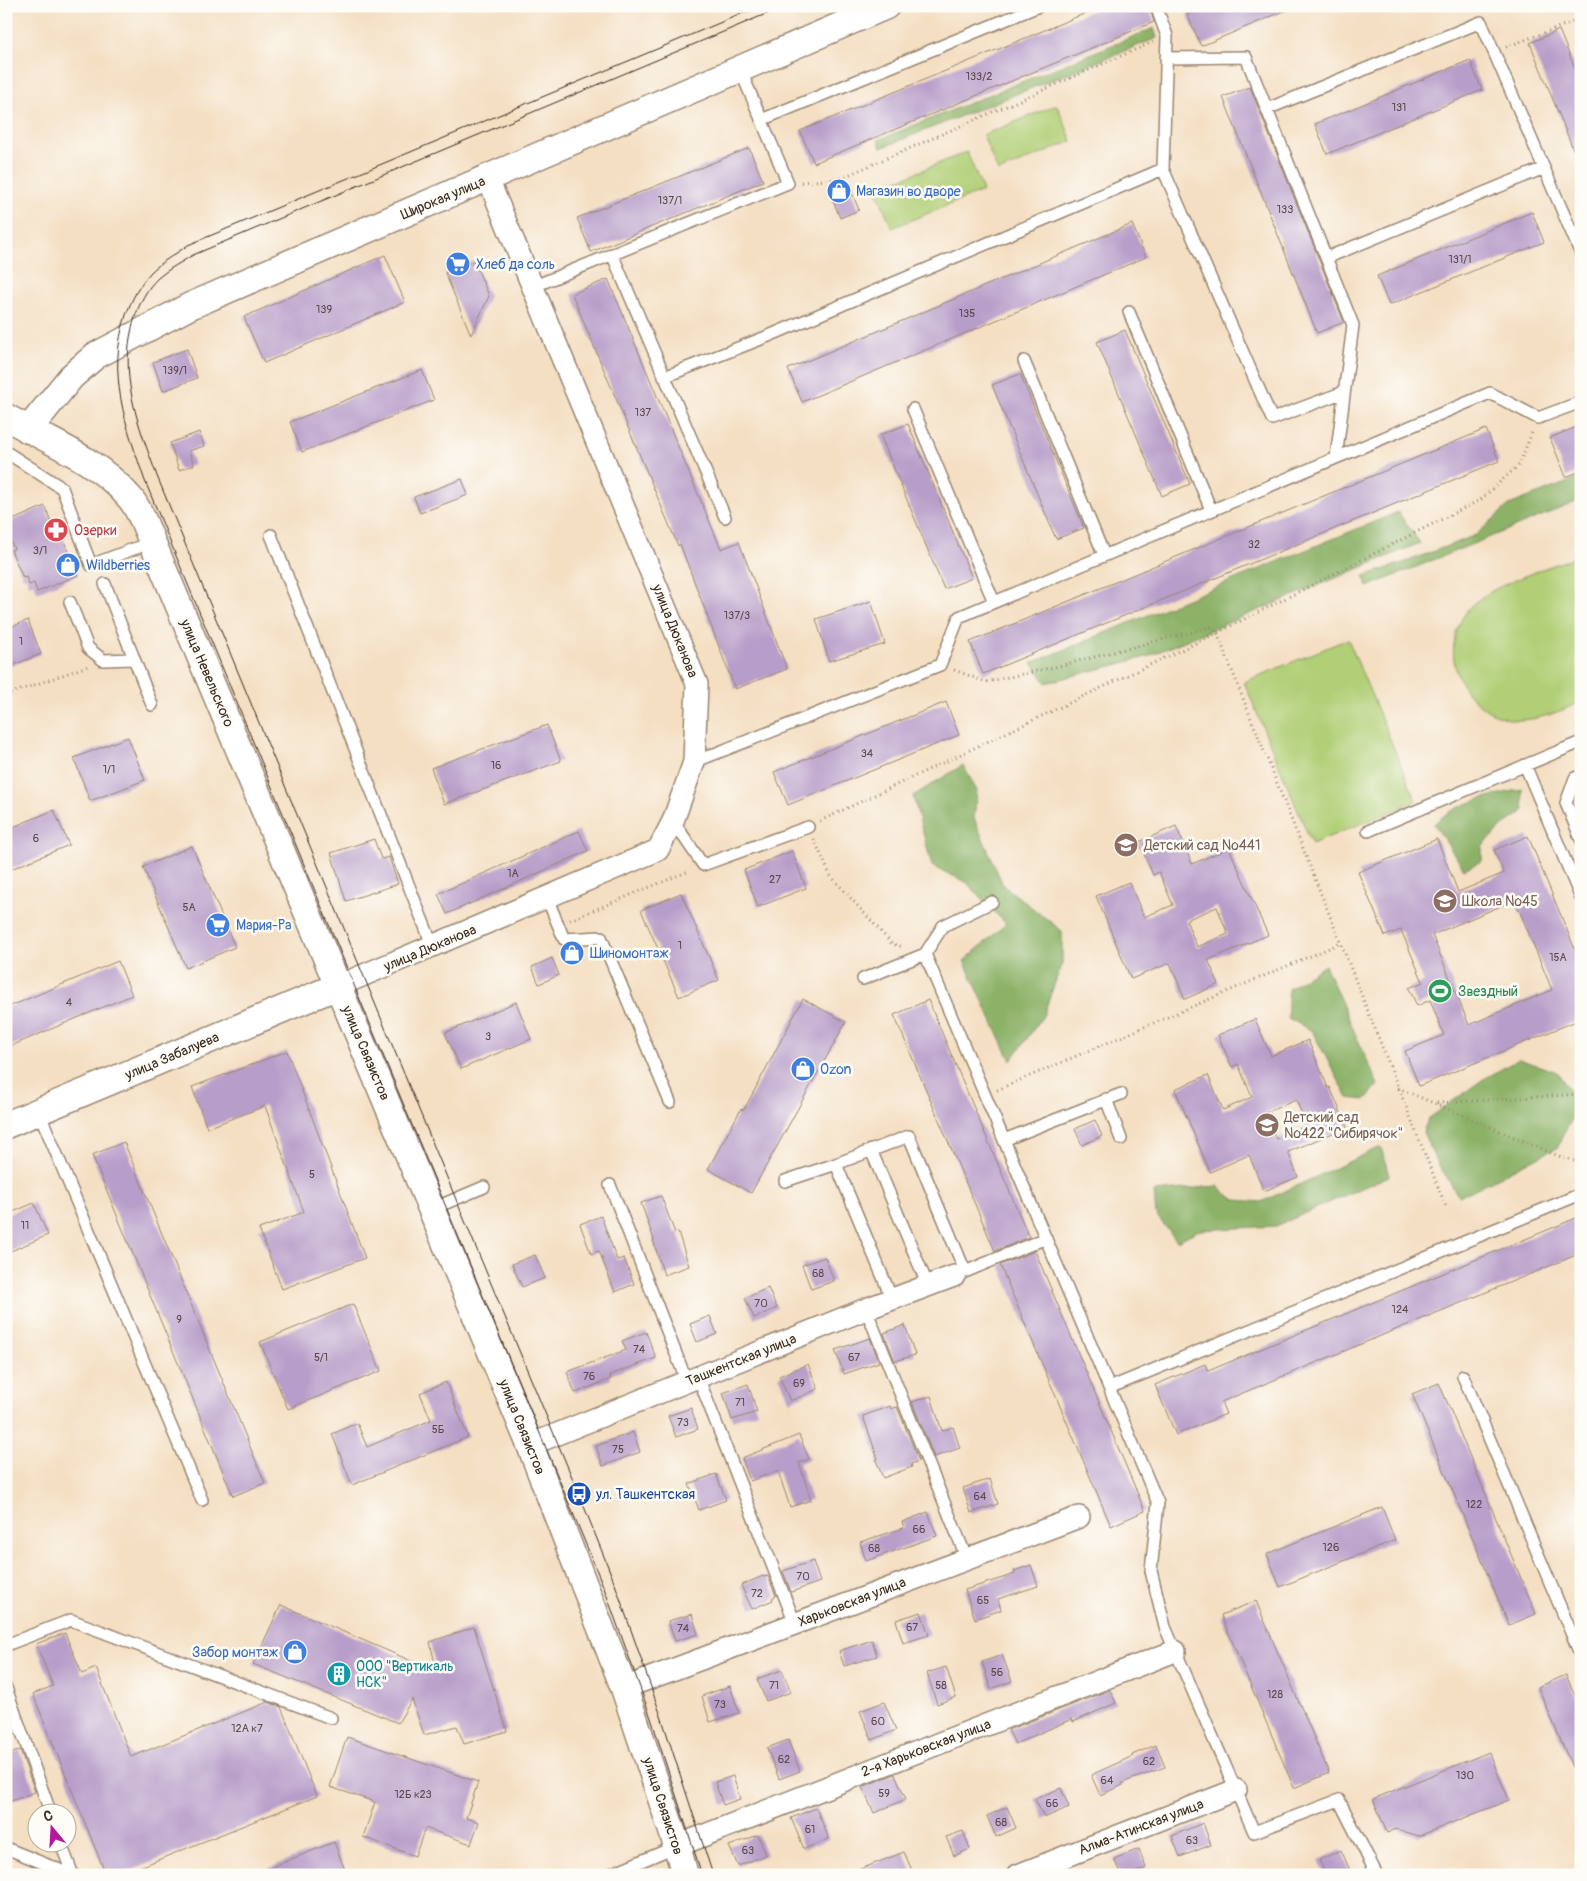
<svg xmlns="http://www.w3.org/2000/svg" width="1587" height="1881" font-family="Pangolin,sans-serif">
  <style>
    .green { fill: #b0cf76; stroke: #767c4a }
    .forest { fill: #8cb267; stroke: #646e42 }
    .building { fill: #b79dc9; fill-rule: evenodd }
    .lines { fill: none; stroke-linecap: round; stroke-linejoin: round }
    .service-casing { stroke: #988470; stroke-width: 14 }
    .minor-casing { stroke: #988470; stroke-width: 24 }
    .tertiary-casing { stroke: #988470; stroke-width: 29 }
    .path { stroke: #988470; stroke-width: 3; stroke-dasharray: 1 4; stroke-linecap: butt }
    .service { stroke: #fff; stroke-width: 11 }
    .minor { stroke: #fff; stroke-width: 21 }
    .tertiary { stroke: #fff; stroke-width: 26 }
    .tram { stroke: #3b2a1e; stroke-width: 1 }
    .labels { text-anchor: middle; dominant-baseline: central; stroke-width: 5; stroke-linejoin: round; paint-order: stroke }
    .number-label { font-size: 11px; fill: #5a4749 }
    .shop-label { font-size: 14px; fill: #366cbe; stroke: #fdfcf7; text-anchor: start }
    .street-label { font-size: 14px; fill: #3b2a1e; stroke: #fdfcf7 }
    .health-label { font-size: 14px; fill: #be3a42; stroke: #fdfcf7; text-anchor: start }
    .education-label { font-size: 14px; fill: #785e54; stroke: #fdfcf7; text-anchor: start }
    .leisure-label { font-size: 14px; fill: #27864d; stroke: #fdfcf7; text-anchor: start }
    .transit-label { font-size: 14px; fill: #164399; stroke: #fdfcf7; text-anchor: start }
    .culture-label { font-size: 14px; fill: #0d838f; stroke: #fdfcf7; text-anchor: start }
  </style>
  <rect width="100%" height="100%" fill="#fdfcf7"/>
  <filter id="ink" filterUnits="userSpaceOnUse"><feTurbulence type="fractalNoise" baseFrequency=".02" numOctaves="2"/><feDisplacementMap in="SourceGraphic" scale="10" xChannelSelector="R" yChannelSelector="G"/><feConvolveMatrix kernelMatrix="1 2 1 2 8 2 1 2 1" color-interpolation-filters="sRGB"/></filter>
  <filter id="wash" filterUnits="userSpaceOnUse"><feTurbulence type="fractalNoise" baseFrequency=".0096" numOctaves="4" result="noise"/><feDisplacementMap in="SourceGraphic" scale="20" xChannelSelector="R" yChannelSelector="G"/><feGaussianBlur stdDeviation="1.12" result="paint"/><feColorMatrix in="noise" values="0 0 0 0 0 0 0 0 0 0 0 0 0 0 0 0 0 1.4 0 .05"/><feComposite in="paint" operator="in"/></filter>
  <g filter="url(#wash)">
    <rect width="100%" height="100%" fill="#f4dfc3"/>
    <path class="green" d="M1057 105 1072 141 998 172 983 135Z
      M967 152 983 191 892 228 876 189Z
      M1581 555V702C1561 711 1538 721 1515 720 1506 719 1495 715 1487 710 1450 686 1442 640 1471 606 1489 586 1554 565 1581 555Z
      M1348 639 1416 801 1312 844 1244 682Z"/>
    <path class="forest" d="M1154 28 1157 38 881 148 878 140Z
      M1581 477V500L1367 587 1364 576 1403 563 1476 535 1509 505Z
      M1398 512 1420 543 1146 657 1046 683 1032 663Z
      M963 765 977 791 974 818 1003 885 1062 931V963L1043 1016 1011 1061 964 961 1006 924 966 882 932 866 913 796Z
      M1522 789 1524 811 1503 826 1482 846V861L1464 869 1434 824C1457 802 1491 796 1522 789Z
      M1325 965 1378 1085 1365 1100 1348 1098 1312 1031 1288 1018V989Z
      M1519 1059 1557 1072 1580 1106 1563 1134 1558 1147 1459 1197 1435 1159 1423 1132 1428 1119 1482 1080Z
      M1381 1147 1389 1176 1276 1226 1199 1230 1177 1241 1156 1215 1154 1192 1217 1186 1235 1200 1261 1202Z"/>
    <g id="blocks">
      <path class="building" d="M1103 6H1149L1154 22 814 163 800 131Z
        M1206 6H1296L1201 46 1187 14Z
        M1559 30 1581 83 1580 166 1530 43Z
        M1470 60 1482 90 1327 154 1315 124Z
        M1250 87 1344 322 1317 333 1223 97Z
        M749 148 763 181 591 252 577 218Z
        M850 188 859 210 840 218 831 195Z
        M1532 212 1544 242 1389 305 1377 276Z
        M1132 224 1146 257 802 402 788 369Z
        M385 255 405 302 264 363 244 317Z
        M474 261 489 296 471 335 445 273Z
        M608 279 721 549 739 542 787 669 735 689 680 544 678 546 572 294Z
        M1125 330 1190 484 1162 496 1097 342Z
        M187 349 197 378 163 391 153 362Z
        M422 370 434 400 302 452 290 422Z
        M1020 374 1084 528 1056 539 992 385Z
        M908 424 972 578 944 589 880 435Z
        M1581 425V471L1566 477 1550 438Z
        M1486 429 1499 461 983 674 970 642Z
        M199 432 204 446 189 451 194 465 179 470 170 443Z
        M462 479 468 495 420 513 414 497Z
        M45 506 52 524 56 522 78 575 37 592 34 583 29 585 26 577 23 578 11 550 14 549 6 530V523Z
        M871 601 885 644 829 661 816 619Z
        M28 620 41 654 6 668V629Z
        M946 702 959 735 788 805 774 772Z
        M547 725 561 761 444 804 431 768Z
        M128 737 145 780 90 801 74 758Z
        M54 810 69 845 6 871V830Z
        M1176 826 1192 864 1229 848 1268 935 1208 960 1219 984 1185 999 1170 963 1131 979 1096 896 1129 882 1144 917 1173 905 1159 872 1153 875 1139 842ZM1217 907 1228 934 1197 947 1186 920Z
        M579 831 588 851 447 914 438 894Z
        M1528 836 1581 964V1019L1419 1086 1405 1051 1444 1035 1430 1000 1417 1006 1409 988 1423 982 1401 930 1385 936 1358 872 1437 839 1458 892 1504 873 1494 850ZM1515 900 1552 990 1469 1025 1432 935Z
        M374 839 381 859 389 857 398 884 346 901 331 853Z
        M192 846 235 947 186 968 143 867Z
        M792 851 806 888 758 907 744 870Z
        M681 893 719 980 679 997 641 910Z
        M552 958 559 975 539 984 532 967Z
        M118 961 132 995 6 1048V1008Z
        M803 999 846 1022 751 1193 708 1169 741 1109 744 1110Z
        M928 1000 1029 1237 995 1251 894 1015Z
        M516 1002 531 1039 461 1069 445 1033Z
        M1255 1019 1271 1056 1308 1040 1328 1088 1330 1087 1347 1127 1288 1152 1298 1177 1264 1191 1249 1155 1210 1172 1175 1089 1208 1075 1223 1110 1252 1097 1238 1064 1232 1067 1218 1035ZM1296 1100 1307 1126 1276 1139 1265 1113Z
        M287 1051 365 1258 282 1289 259 1229 304 1212 265 1106 207 1128 192 1087Z
        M1095 1120 1102 1136 1082 1145 1075 1129Z
        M124 1142 265 1483 233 1496 92 1155Z
        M661 1196 675 1233 678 1232 689 1266 664 1275 653 1240H654L641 1203Z
        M34 1203 48 1235 6 1253V1215Z
        M601 1216 617 1260 624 1258 634 1284 615 1292 599 1251 591 1254 580 1224Z
        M1581 1216V1253L1221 1402 1226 1414 1176 1435 1155 1385 1205 1364 1208 1371Z
        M1035 1251 1145 1511 1111 1526 1000 1265Z
        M535 1255 545 1278 522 1287 512 1264Z
        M825 1257 834 1281 811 1289 802 1265Z
        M768 1288 777 1308 754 1318 745 1298Z
        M353 1304 381 1371 288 1409 260 1342Z
        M710 1316 717 1334 697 1342 690 1324Z
        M905 1325 915 1355 895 1361 884 1333Z
        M646 1332 656 1358 610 1375 611 1379 575 1393 567 1372 626 1350 622 1341Z
        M870 1338 879 1362 844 1374 835 1350Z
        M808 1364 818 1389 790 1401 779 1376Z
        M446 1382 468 1437 352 1485 332 1434 357 1423 367 1447 431 1420 420 1393Z
        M1439 1383 1536 1614 1509 1625 1412 1394Z
        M748 1384 757 1412 732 1420 723 1393Z
        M931 1396 942 1431 953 1427 960 1448 934 1457 912 1402Z
        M890 1406 891 1409 897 1407 919 1461 911 1464 912 1467 883 1478 876 1460 878 1459 863 1416Z
        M691 1408 698 1429 676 1437 668 1416Z
        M633 1432 640 1452 603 1466 596 1446Z
        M799 1435 809 1459 799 1463 811 1500 790 1507 778 1471 750 1481 742 1458Z
        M716 1474 726 1500 699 1510 689 1484Z
        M990 1479 998 1504 971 1513 963 1488Z
        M1382 1507 1395 1540 1280 1587 1267 1554Z
        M928 1512 937 1536 866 1561 860 1542 904 1528 902 1522Z
        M813 1561 820 1582 791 1592 783 1571Z
        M1031 1565 1038 1586 998 1599 1001 1610 975 1619 965 1590 1015 1574 1014 1571Z
        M763 1576V1577L768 1576 776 1596 772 1598 773 1600 752 1609 741 1585Z
        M1256 1601 1329 1773 1294 1788 1221 1615Z
        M281 1605 437 1672 430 1642 474 1627 507 1731 464 1744 457 1726 424 1735 412 1699 398 1723 253 1664Z
        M921 1612 929 1635 903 1643 896 1620Z
        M692 1614 698 1634 675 1641 668 1621Z
        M65 1633 82 1674 96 1668 131 1757 268 1702 281 1707 317 1796 120 1875H106L33 1694 53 1686 36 1644Z
        M872 1640 877 1656 844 1666 839 1651Z
        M1002 1655 1012 1681 991 1689 982 1662Z
        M946 1667 956 1697 937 1704 927 1673Z
        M782 1670 791 1692 766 1701 757 1679Z
        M1566 1675 1581 1710V1788L1538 1687Z
        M730 1686 739 1713 710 1722 702 1696Z
        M1110 1690 1116 1703 1073 1722 1072 1719 1015 1744 1008 1730Z
        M884 1702 896 1730 872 1740 860 1711Z
        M347 1737 478 1782 466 1818 479 1822 471 1844 425 1828 415 1856 363 1837 375 1802 330 1787Z
        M788 1740 800 1771 779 1779 767 1748Z
        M1156 1745 1165 1767 1122 1783 1123 1785 1100 1795 1091 1775 1133 1756 1132 1755Z
        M20 1750 35 1792 6 1803V1756Z
        M1489 1752 1509 1800 1419 1836 1396 1829 1387 1833 1373 1799Z
        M895 1774 906 1799 874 1813 862 1787Z
        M733 1776 740 1799 723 1805 715 1782Z
        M1061 1788 1069 1807 1044 1818 1035 1799Z
        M1007 1807 1016 1828 996 1837 987 1816Z
        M816 1808 829 1839 804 1849 791 1818Z
        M1203 1823 1211 1845 1180 1857 1172 1836Z
        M963 1831 970 1849 954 1856 946 1837Z
        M758 1835 766 1855 738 1866 729 1846Z
        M334 1842 347 1875H254V1874Z
        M1139 1849 1146 1868 1129 1875H1121L1114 1859Z
        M1341 1850 1352 1875H1326L1319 1860Z
        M904 1852 914 1875H849L848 1874Z"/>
    </g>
  </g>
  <g filter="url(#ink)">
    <use href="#blocks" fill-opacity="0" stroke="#988470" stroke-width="1"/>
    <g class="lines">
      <defs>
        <path id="service" d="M1156 6 1167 36 1163 169 1272 419 1344 392
          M1166 58 1246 57 1353 325 1336 458
          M1267 109 1481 22 1581 254
          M761 120 1039 6
          M612 254 725 517
          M1326 258 1544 168
          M532 287 788 183 740 69
          M1129 312 1211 510
          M1024 361 1104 555
          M664 377 771 335 1163 169
          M913 409 994 602
          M6 452 62 488 91 565 152 542
          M271 535 433 947
          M105 584 152 705
          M70 602 88 648 103 660 134 659
          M694 762 940 665 959 617 1490 393 1538 418 1581 402
          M1525 765 1581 898
          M1581 776 1575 778 1566 803 1581 839
          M673 821 703 865 808 827
          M1368 831 1581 742
          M547 898 564 939 601 937 670 1102
          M925 954 1158 1503 1151 1571 1165 1627 1254 1832 1339 1800 1377 1875
          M863 979 925 954 943 926 992 902
          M1106 1099 1121 1139
          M39 1112 202 1500
          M1004 1140 1121 1094
          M871 1150 928 1286
          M836 1164 909 1136 965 1271
          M785 1181 836 1164 892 1299
          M610 1185 687 1382
          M432 1209 484 1187
          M960 1274 1046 1238
          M866 1309 967 1559
          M1463 1376 1581 1656
          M698 1377 795 1623
          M1109 1388 1581 1194
          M6 1645 71 1620 331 1718
          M6 1688 51 1814
          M61 1844 73 1875
          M6 1848 72 1875
          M608 1875 677 1846"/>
        <path id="minor" d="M338 986 658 850 673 821 694 762 697 684 488 179
          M530 1445 866 1309 954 1276
          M624 1688 1079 1517
          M677 1846 1175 1651
          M1018 1875 1236 1790"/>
        <path id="tertiary" d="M6 417C48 441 98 460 129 497 135 503 139 512 143 520L530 1445 624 1688 677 1846 685 1875
          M28 430 71 377 95 356 190 306 886 6
          M6 1125 338 986"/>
      </defs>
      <use href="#service" class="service-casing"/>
      <use href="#minor" class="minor-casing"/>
      <use href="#tertiary" class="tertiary-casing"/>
      <path class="path" d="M1506 47 1581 19
        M801 182 839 179 1153 42
        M954 670 986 682 1059 666 1211 627 1217 633 1446 1207
        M6 695 88 666
        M820 821 1217 633 1480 500 1519 465 1533 430
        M814 839 830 875 892 944 903 947
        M570 920 689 871
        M1398 1088 1561 1157 1581 1163
        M997 1090 1341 943
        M1437 1103 1581 1094"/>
      <use href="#service" class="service"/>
      <use href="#minor" class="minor"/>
      <use href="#tertiary" class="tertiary"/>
      <path class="tram" d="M702 1875 651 1718 604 1588 145 481C126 426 106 373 126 315 132 299 139 285 151 272 161 262 176 254 188 245L760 6
        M713 1875 661 1716 615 1584 579 1494 467 1226 157 476C138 424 117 373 135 317 140 303 146 289 158 278 168 269 182 262 193 255L785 6"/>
    </g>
  </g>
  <defs>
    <symbol id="shop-disc" viewBox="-11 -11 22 22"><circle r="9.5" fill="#3f7fe0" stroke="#fdfcf7"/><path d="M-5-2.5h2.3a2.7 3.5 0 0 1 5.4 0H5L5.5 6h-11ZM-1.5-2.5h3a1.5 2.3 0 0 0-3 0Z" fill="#fff"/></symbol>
    <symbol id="supermarket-disc" viewBox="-11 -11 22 22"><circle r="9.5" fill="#3f7fe0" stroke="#fdfcf7"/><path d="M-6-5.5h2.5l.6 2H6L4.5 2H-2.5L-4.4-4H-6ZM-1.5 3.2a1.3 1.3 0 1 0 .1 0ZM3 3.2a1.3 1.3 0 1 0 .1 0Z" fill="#fff"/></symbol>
    <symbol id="pharmacy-disc" viewBox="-11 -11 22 22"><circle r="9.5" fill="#e0444e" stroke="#fdfcf7"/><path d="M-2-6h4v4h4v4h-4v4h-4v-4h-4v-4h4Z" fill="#fff"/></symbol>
    <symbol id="school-disc" viewBox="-11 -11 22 22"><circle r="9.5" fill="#8d6e63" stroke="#fdfcf7"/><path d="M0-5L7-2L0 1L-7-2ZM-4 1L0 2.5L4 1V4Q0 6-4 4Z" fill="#fff"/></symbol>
    <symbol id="stadium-disc" viewBox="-11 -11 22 22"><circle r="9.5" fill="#2e9e5b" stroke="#fdfcf7"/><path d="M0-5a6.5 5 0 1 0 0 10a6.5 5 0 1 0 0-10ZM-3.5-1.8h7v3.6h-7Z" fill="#fff"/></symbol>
    <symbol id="bus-disc" viewBox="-11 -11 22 22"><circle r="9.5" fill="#1a4fb4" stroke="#fdfcf7"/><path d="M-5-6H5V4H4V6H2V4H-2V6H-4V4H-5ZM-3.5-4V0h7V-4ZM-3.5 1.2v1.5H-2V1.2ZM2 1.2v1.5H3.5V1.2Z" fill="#fff"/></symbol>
    <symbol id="building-disc" viewBox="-11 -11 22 22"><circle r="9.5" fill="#0f9aa8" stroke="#fdfcf7"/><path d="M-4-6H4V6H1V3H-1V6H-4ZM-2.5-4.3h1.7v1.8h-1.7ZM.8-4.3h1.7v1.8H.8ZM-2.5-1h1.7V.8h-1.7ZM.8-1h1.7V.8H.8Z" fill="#fff"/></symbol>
  </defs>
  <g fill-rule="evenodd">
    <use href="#shop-disc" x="825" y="177" width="28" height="28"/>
    <use href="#supermarket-disc" x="444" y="250" width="28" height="28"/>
    <use href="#pharmacy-disc" x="42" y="516" width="28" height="28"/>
    <use href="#shop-disc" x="54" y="551" width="28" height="28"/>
    <use href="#school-disc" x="1112" y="831" width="28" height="28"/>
    <use href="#school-disc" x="1431" y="887" width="28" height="28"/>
    <use href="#supermarket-disc" x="204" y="911" width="28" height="28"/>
    <use href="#shop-disc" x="558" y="939" width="28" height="28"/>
    <use href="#stadium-disc" x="1426" y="977" width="28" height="28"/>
    <use href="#shop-disc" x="789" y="1055" width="28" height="28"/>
    <use href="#school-disc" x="1253" y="1111" width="28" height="28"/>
    <use href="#bus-disc" x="565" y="1480" width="28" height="28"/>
    <use href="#shop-disc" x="281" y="1638" width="28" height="28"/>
    <use href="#building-disc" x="325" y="1660" width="28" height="28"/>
  </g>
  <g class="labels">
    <g class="number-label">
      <text x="979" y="76">133/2</text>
      <text x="1399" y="107">131</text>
      <text x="670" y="200">137/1</text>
      <text x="1285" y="209">133</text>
      <text x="1460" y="259">131/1</text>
      <text x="324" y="309">139</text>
      <text x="967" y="313">135</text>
      <text x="175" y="370">139/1</text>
      <text x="643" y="412">137</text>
      <text x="1254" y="544">32</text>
      <text x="40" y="550">3/1</text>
      <text x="737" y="615">137/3</text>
      <text x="21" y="641">1</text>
      <text x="867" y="753">34</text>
      <text x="496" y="765">16</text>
      <text x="109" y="769">1/1</text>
      <text x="36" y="838">6</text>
      <text x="513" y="873">1А</text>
      <text x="775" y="879">27</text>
      <text x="189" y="907">5А</text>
      <text x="680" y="945">1</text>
      <text x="1558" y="957">15А</text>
      <text x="69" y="1002">4</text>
      <text x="488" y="1036">3</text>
      <text x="312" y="1174">5</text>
      <text x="25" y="1225">11</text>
      <text x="818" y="1273">68</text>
      <text x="761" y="1303">70</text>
      <text x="1400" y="1309">124</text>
      <text x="179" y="1319">9</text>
      <text x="639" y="1349">74</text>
      <text x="321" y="1357">5/1</text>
      <text x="854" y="1357">67</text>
      <text x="589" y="1376">76</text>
      <text x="799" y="1383">69</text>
      <text x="740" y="1402">71</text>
      <text x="683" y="1422">73</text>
      <text x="438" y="1429">5Б</text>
      <text x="618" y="1449">75</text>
      <text x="980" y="1496">64</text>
      <text x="1474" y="1504">122</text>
      <text x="919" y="1529">66</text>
      <text x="1331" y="1547">126</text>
      <text x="874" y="1548">68</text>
      <text x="803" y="1576">70</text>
      <text x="757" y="1593">72</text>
      <text x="983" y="1600">65</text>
      <text x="912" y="1627">67</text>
      <text x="683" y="1628">74</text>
      <text x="997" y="1672">56</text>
      <text x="774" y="1685">71</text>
      <text x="941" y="1685">58</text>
      <text x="1275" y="1694">128</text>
      <text x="720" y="1704">73</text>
      <text x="878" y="1721">60</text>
      <text x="247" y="1728">12А к7</text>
      <text x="784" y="1759">62</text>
      <text x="1149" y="1761">62</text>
      <text x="1465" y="1775">130</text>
      <text x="1107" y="1780">64</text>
      <text x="884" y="1793">59</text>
      <text x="413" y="1794">12Б к23</text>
      <text x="1052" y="1803">66</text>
      <text x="1001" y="1822">68</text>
      <text x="810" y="1829">61</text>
      <text x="1192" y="1840">63</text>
      <text x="748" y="1850">63</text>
    </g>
    <g class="shop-label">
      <text x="856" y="191">Магазин во дворе</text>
      <text x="476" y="264">Хлеб да соль</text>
      <text x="86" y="565">Wildberries</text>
      <text x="236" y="925">Мария-Ра</text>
      <text x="590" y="953">Шиномонтаж</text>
      <text x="820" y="1069">Ozon</text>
      <text x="278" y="1652" text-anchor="end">Забор монтаж</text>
    </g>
    <g class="street-label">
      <text transform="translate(443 198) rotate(-23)">Широкая улица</text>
      <text transform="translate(675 631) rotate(68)">улица Дюканова</text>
      <text transform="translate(207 673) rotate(67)">улица Невельского</text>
      <text transform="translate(430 948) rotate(-23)">улица Дюканова</text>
      <text transform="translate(366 1053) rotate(67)">улица Связистов</text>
      <text transform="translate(172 1056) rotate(-23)">улица Забалуева</text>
      <text transform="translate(741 1360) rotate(-22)">Ташкентская улица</text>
      <text transform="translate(522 1427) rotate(68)">улица Связистов</text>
      <text transform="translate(852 1602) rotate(-21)">Харьковская улица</text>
      <text transform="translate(926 1748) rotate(-21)">2-я Харьковская улица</text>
      <text transform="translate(663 1806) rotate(72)">улица Связистов</text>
      <text transform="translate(1141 1827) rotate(-21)">Алма-Атинская улица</text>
    </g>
    <g class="health-label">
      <text x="74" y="530">Озерки</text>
    </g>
    <g class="education-label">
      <text x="1144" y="845">Детский сад №441</text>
      <text x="1462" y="901">Школа №45</text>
      <text x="1284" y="1117">Детский сад<tspan x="1284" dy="16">№422 "Сибирячок"</tspan></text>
    </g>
    <g class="leisure-label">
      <text x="1458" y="991">Звездный</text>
    </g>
    <g class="transit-label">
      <text x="596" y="1494">ул. Ташкентская</text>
    </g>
    <g class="culture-label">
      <text x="356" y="1666">ООО "Вертикаль<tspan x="356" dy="16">НСК"</tspan></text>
    </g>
  </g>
  <rect width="1587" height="1881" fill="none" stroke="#fdfcf7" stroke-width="25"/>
  <g transform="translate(52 1828) rotate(342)"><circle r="24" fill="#fdfcf7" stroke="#afa8a0"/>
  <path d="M0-4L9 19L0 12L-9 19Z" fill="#b5179e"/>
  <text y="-8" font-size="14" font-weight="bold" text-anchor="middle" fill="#3b2a1e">С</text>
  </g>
</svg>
